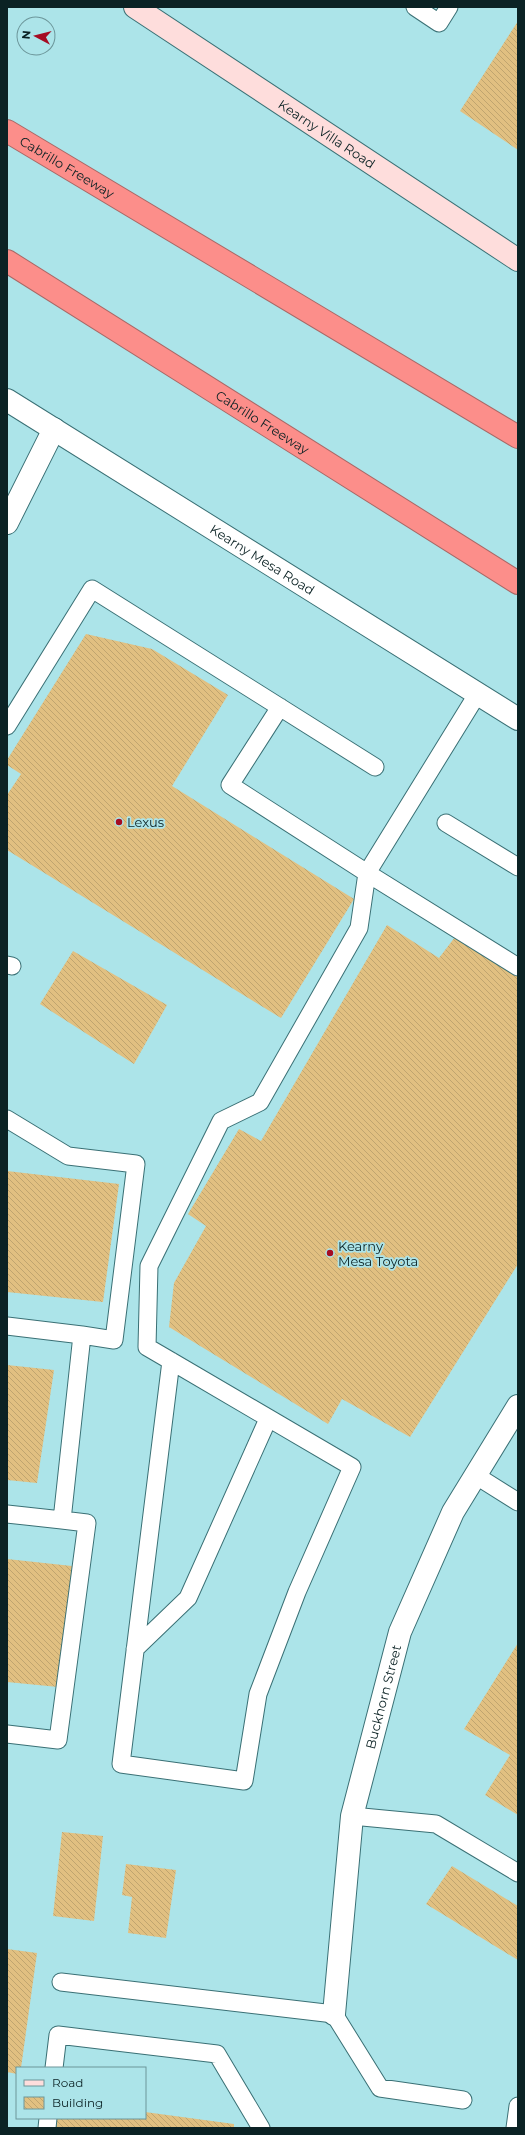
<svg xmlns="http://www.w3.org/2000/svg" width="525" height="2135" font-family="Montserrat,sans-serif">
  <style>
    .building { fill: url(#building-back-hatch) }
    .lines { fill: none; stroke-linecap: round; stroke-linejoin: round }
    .service-casing { stroke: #3a7075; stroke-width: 19 }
    .minor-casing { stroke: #3a7075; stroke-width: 24 }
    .tertiary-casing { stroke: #3a7075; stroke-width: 24 }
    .secondary-casing { stroke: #3a7075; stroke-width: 24 }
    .motorway-casing { stroke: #a86866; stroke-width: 24 }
    .service { stroke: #fff; stroke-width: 17 }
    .minor { stroke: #fff; stroke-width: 22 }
    .tertiary { stroke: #fff; stroke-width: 22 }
    .secondary { stroke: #fedddc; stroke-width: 22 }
    .motorway { stroke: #fc8e8a; stroke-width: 22 }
    .poi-dot { fill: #a50c23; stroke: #ace4e9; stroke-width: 1.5 }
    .labels { text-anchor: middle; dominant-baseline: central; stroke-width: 3.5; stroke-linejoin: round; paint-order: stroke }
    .street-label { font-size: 13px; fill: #0b2224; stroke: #ace4e9 }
    .poi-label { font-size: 13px; fill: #0b2224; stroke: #ace4e9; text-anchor: start }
  </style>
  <defs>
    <pattern id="building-back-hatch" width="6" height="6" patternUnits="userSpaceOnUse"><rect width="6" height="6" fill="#e1c081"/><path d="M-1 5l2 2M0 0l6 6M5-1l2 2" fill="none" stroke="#c0a56f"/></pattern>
  </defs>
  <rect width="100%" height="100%" fill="#ace4e9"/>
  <path class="building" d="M518 21V150L460 111Z
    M86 634 152 649 228 695 172 786 354 899 281 1018 7 850V795L21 774 7 765V760Z
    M387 925 439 958 455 937 518 976V1264L410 1437 342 1399 328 1424 169 1327 174 1283 206 1226 188 1214 239 1129 261 1141Z
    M73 951 167 1005 134 1064 40 1004Z
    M7 1171 119 1184 103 1302 7 1292Z
    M7 1365 54 1370 37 1483 7 1480Z
    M7 1559 72 1566 58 1687 7 1682Z
    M518 1643V1815L485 1795 510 1755 464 1729Z
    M62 1832 103 1836 94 1921 53 1916Z
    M126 1864 176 1870 166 1938 128 1933 132 1897 122 1895Z
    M452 1866 518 1906V1960L426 1904Z
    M7 1949 37 1953 21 2068H17V2074L7 2072Z
    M145 2112 234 2124V2128H56L57 2118H145Z"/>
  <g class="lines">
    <defs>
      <path id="service" d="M415 7 439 23 449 7
        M280 707 230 785 367 873 518 967
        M7 726 92 589 375 767
        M446 823 518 867
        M7 965 12 966
        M7 1119 68 1156 136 1164 114 1340 82 1335
        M7 1326 82 1335 62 1520 7 1514
        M171 1361 121 1764 244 1781 258 1694 297 1592 352 1467 171 1361 147 1347 149 1266 221 1121 260 1102 359 928 367 873 478 693
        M475 1475 518 1502
        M135 1649 188 1598 268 1419
        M7 1734 58 1740 87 1523 62 1520
        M352 1816 436 1824 518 1873
        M61 1982 334 2014 380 2088 463 2100
        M54 2068 58 2035 217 2054 261 2128
        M47 2128 48 2118
        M515 2128 518 2106"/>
      <g id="minor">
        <path d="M7 523 54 429"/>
        <path id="s1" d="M334 2014 352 1816 400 1632 453 1512 518 1406"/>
      </g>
      <g id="tertiary">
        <path id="s2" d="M7 400 518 719"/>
      </g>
      <g id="secondary">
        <path id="s3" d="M135 7 518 260"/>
      </g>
      <g id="motorway">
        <path id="s4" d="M7 131 518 437"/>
        <path id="s5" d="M7 261 518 583"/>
      </g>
    </defs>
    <use href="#service" class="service-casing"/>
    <use href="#minor" class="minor-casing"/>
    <use href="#tertiary" class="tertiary-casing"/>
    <use href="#secondary" class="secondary-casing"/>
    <use href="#motorway" class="motorway-casing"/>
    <use href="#service" class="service"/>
    <use href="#minor" class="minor"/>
    <use href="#tertiary" class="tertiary"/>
    <use href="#secondary" class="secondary"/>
    <use href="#motorway" class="motorway"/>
  </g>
  <g class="poi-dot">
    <circle cx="119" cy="822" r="4"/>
    <circle cx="330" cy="1253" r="4"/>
  </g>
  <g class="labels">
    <g class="street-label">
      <text stroke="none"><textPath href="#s3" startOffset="230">Kearny Villa Road</textPath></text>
      <text stroke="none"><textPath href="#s4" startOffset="70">Cabrillo Freeway</textPath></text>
      <text stroke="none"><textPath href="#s5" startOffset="302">Cabrillo Freeway</textPath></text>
      <text stroke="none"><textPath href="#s2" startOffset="301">Kearny Mesa Road</textPath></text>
      <text stroke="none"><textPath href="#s1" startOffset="322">Buckhorn Street</textPath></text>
    </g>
    <g class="poi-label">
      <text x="127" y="822">Lexus</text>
      <text x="338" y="1246">Kearny<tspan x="338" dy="15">Mesa Toyota</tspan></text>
    </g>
  </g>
  <rect width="525" height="2135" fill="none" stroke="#0b2224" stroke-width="16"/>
  <rect x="16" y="2067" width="130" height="52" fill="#ace4e9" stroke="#6c969a"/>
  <rect x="24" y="2080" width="20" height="6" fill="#fedddc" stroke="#6c969a"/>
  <text x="52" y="2087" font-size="12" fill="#0b2224">Road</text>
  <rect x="24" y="2097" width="20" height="12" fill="url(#building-back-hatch)" stroke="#6c969a"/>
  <text x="52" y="2107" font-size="12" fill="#0b2224">Building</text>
  <g transform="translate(36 36) rotate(277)"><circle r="19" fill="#ace4e9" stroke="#6c969a"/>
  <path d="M0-3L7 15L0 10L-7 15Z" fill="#a50c23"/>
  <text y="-6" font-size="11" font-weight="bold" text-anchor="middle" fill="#0b2224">N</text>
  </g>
</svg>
